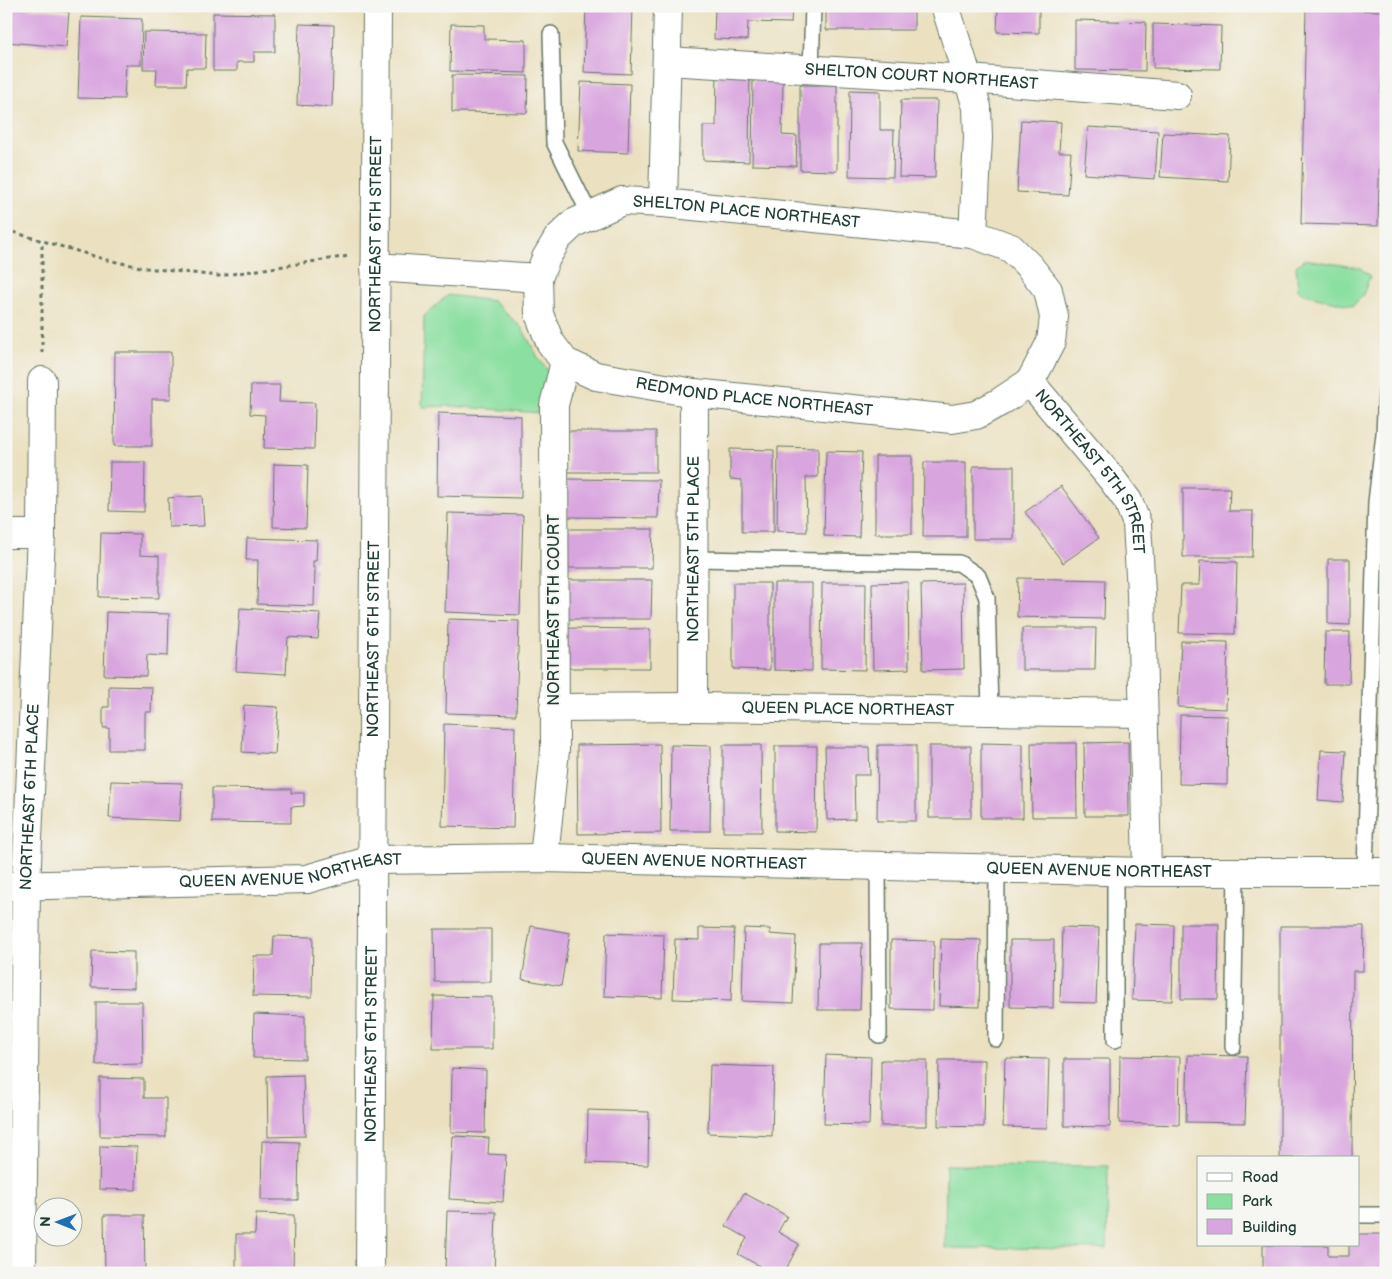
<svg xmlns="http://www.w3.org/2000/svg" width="1392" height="1279" font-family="'Balsamiq Sans',sans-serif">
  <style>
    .green { fill: #8bdfa0; stroke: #558e6a }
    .building { fill: #d9a5df }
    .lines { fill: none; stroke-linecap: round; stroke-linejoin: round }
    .lane-casing { stroke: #667665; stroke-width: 18 }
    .street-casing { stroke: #667665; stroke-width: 30 }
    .path { stroke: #667665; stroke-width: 3; stroke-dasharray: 4 4; stroke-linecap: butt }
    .lane { stroke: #fff; stroke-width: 15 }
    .street { stroke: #fff; stroke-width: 28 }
    .labels { text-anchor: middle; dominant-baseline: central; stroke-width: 4; stroke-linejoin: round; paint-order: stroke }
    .street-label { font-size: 16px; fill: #1f3d34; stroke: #f6f6f2 }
  </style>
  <rect width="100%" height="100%" fill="#f6f6f2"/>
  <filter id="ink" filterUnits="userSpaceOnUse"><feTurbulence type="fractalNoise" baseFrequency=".02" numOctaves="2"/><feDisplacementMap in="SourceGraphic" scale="10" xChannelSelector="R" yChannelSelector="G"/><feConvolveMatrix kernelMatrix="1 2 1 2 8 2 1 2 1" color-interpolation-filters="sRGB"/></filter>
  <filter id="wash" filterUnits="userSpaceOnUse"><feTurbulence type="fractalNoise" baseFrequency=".0096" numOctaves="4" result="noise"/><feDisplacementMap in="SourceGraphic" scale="20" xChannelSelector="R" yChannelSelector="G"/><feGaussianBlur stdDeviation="1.12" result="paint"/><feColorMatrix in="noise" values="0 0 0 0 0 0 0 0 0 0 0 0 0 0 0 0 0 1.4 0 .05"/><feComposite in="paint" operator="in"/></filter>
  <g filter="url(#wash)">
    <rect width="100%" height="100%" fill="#ebe1c1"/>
    <path class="green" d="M1305 259 1360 268 1370 276 1363 295 1353 306 1304 294 1298 289 1296 266Z
      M448 295 493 301 522 328 539 359 553 377 540 413 449 406 422 407 424 316Z
      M946 1165 1108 1166 1107 1249 945 1248Z"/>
    <g id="blocks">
      <path class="building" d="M6 6 69 12 66 47 6 42Z
        M586 6H633L631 74 584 72Z
        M715 6H792L791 23 748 22 747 40 714 39Z
        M826 6H914V30H826Z
        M998 6H1039V33L997 32Z
        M1306 9 1383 11 1378 226 1301 224Z
        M213 13 275 14V52H254V62H237V71H213Z
        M81 17 142 19 141 65H126L124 99 78 98Z
        M1075 20 1146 22 1145 71 1075 70Z
        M299 24 334 25 332 107 297 105Z
        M451 24 484 25V39L526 40V73L450 71Z
        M1153 24 1221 26 1220 69 1153 68Z
        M144 32 206 33 205 68H187L186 85H156L157 69H143Z
        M717 72H750L749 162 703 160V126H716Z
        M452 75 528 76 527 113 452 112Z
        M753 80 783 81 782 135 797 136 796 166 752 165Z
        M581 82 630 84 628 153 578 151Z
        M800 85H837V171L800 170Z
        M850 90 880 91V130H894L893 177 849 176Z
        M901 100H937L935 178 899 177Z
        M1021 120 1061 122 1059 152H1071L1068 195 1017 192Z
        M1088 127 1158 131 1155 179 1084 174Z
        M1163 133 1230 136 1228 181 1160 177Z
        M115 352H171V399H152V446H114Z
        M251 385H280L279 402 315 403 314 449 264 448 265 415 250 414Z
        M438 413 521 416V498L437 496Z
        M567 431H656V472H568Z
        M778 447 818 448V477H806L807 532 777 531Z
        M730 449 774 450V532H742V480L730 479Z
        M826 451 862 452 859 537 824 536Z
        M875 456H912V534H875Z
        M110 462H145L144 512 109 511Z
        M924 462H966V537H923Z
        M274 464 308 465 306 528 273 527Z
        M973 466H1014V539H973Z
        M567 479 659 480 658 518 567 517Z
        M1061 486 1099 538 1063 563 1025 512Z
        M1183 488H1230L1229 511H1253L1252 557H1183Z
        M202 496 204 526 169 527 168 498Z
        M448 513 523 515 520 615 445 612Z
        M566 529H653L652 568H566Z
        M101 533 140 534V555L159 556V598L99 597Z
        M247 538 317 540 316 561H313V568H315L314 606 257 604 258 560H246Z
        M1328 559H1350V625L1328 624Z
        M1200 561 1237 562 1235 634 1179 633 1181 585H1199Z
        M1018 578 1105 580 1104 619 1017 617Z
        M565 580H652L651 619H565Z
        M908 582 909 669 873 670 872 583Z
        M733 583H770V670L733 669Z
        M774 583H812V671L774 670Z
        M822 583H866L865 670 821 669Z
        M963 583 964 669 923 670 921 584Z
        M240 608 320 613 318 639 288 637 286 674 236 671Z
        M106 612 169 614 168 656 147 655 146 676 104 675Z
        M448 619 519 621 516 715 446 713Z
        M562 628 650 629V668H562Z
        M1022 628H1096L1095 670H1022Z
        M1325 632H1350L1349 684H1324Z
        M1181 641 1228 642 1226 709 1178 707Z
        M109 686 152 687 151 712H145V750H109V728H103V707H109Z
        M244 705 278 707 275 754 242 752Z
        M1180 715 1228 716 1227 785 1179 784Z
        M444 724 515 727 513 828 442 826Z
        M1128 742 1129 816H1085L1084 743Z
        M981 743 1023 744V818H981Z
        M1031 743H1076L1077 817H1032Z
        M660 744 661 833 578 834 577 745Z
        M671 745 711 746 710 831H670Z
        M723 745H761L762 832H723Z
        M878 745H916V821H877Z
        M775 746H817L816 832 775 831Z
        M929 746H971V818H929Z
        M825 747H869L870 775H854L855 819 827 820Z
        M1321 750 1346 751 1343 802 1318 800Z
        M111 781 182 783 180 821 109 818Z
        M212 788 291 789V793H304V806L291 807V823L212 822Z
        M1135 924 1174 925 1172 1001 1132 1000Z
        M1181 924H1219L1218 999H1181Z
        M531 926 570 933 561 986 522 979Z
        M1280 926H1364L1363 971H1353L1352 1158H1280Z
        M1062 927 1099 928 1096 1003 1060 1002Z
        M699 928 734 929 731 1001 673 999 675 939 699 940Z
        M744 928 770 929V934L796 936 793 1003 742 1001Z
        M434 929H491V982H435Z
        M606 933 664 935 662 998 604 996Z
        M274 936 313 937 312 997 253 996 254 956H273Z
        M941 939 981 940 979 1007 939 1006Z
        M891 940 934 941 933 1010 891 1009Z
        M1010 940H1054L1053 1008 1010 1007Z
        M819 943H862L860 1010H818Z
        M92 951 134 952V988L91 987Z
        M434 996 492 997V1049H433Z
        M96 1002H142L143 1064 96 1065Z
        M254 1014 305 1016V1059L253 1058Z
        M826 1055 871 1057 869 1125 824 1124Z
        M1188 1055 1247 1056 1245 1123 1186 1122Z
        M1120 1056 1180 1057 1179 1125 1119 1123Z
        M1005 1058 1049 1059 1047 1128 1003 1127Z
        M1064 1059H1110V1127L1064 1126Z
        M881 1060H927V1126H881Z
        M939 1060H985L984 1127 938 1126Z
        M710 1065 774 1067 772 1136 708 1133Z
        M452 1068 486 1070 485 1133 451 1132Z
        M303 1075 305 1136 268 1137 267 1076Z
        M100 1078 144 1079V1098H166V1137L100 1136Z
        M588 1110 649 1112 648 1165 587 1163Z
        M453 1136 489 1138 488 1154 506 1155 503 1202 449 1199Z
        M262 1141 299 1142 298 1200H261Z
        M100 1146 137 1147 136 1190 99 1189Z
        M744 1193 787 1216 778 1232 799 1244 784 1273H772L738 1254 747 1238 726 1226Z
        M447 1211 496 1212 494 1273H445Z
        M256 1214 294 1215 293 1273H236V1234H255Z
        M104 1215H144L145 1273H105Z
        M1358 1234H1386V1273H1263V1245H1328V1256H1349V1245H1358Z"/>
    </g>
  </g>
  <g filter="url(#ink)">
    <use href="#blocks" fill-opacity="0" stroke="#667665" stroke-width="1"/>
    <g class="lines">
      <defs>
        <path id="lane" d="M551 34 554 142 590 215
          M811 70 813 6
          M693 559 959 563 978 576 987 598 990 711
          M878 865 879 1035
          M1365 872 1376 502 1384 434 1386 391
          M996 1039 997 868
          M1115 1040V871
          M1233 1047 1236 872
          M1358 1215H1386"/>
        <g id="street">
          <path id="s1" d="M946 6 947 12 977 107 978 138 973 234 1011 248 1030 267 1048 290 1054 317 1051 342 1030 382 1111 478 1128 501 1137 524 1141 592 1147 872"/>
          <path id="s2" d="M667 61 969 79 1177 95"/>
          <path d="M663 203 668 6"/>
          <path id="s3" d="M375 267 538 278 546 258 558 238 574 223 622 201 663 203 973 234"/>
          <path id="s4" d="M538 278 539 314 550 342 565 362 596 376 694 393 952 419 976 415 1000 402 1030 382"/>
          <path d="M6 534H41"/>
          <path id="s5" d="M693 707 694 393"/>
          <path id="s6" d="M554 708 693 707 1143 713"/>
          <path d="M544 858 555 750 554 405 565 362"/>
          <path id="s7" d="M6 886 307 879 372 860 544 858 1147 872H1386"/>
          <path id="s8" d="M22 1273 26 886 41 534 42 381"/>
          <path id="s9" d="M370 1273 377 6"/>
        </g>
      </defs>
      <use href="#lane" class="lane-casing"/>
      <use href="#street" class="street-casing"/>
      <path class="path" d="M6 230 107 260 146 268 219 276 349 256
        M42 353V241"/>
      <use href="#lane" class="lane"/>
      <use href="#street" class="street"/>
    </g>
  </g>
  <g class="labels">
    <g class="street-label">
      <text stroke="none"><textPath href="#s2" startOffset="255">SHELTON COURT NORTHEAST</textPath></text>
      <text stroke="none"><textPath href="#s3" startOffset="408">SHELTON PLACE NORTHEAST</textPath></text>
      <text stroke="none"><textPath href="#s9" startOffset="1039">NORTHEAST 6TH STREET</textPath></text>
      <text stroke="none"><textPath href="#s4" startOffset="285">REDMOND PLACE NORTHEAST</textPath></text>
      <text stroke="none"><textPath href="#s1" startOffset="538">NORTHEAST 5TH STREET</textPath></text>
      <text stroke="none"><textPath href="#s5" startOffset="158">NORTHEAST 5TH PLACE</textPath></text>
      <text transform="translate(554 610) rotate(-90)">NORTHEAST 5TH COURT</text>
      <text stroke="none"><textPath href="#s9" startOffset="634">NORTHEAST 6TH STREET</textPath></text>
      <text stroke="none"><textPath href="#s6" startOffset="294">QUEEN PLACE NORTHEAST</textPath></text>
      <text stroke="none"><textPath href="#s8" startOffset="476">NORTHEAST 6TH PLACE</textPath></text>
      <text stroke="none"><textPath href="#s7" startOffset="691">QUEEN AVENUE NORTHEAST</textPath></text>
      <text stroke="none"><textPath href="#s7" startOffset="1096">QUEEN AVENUE NORTHEAST</textPath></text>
      <text stroke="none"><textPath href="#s7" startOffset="286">QUEEN AVENUE NORTHEAST</textPath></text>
      <text stroke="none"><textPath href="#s9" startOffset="229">NORTHEAST 6TH STREET</textPath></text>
    </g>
  </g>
  <rect width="1392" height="1279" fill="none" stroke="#f6f6f2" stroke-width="25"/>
  <rect x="1197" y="1156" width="162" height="90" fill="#f6f6f2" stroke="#a0aca6"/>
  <rect x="1207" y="1173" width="25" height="8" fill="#ffffff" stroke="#a0aca6"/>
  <text x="1242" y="1182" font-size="15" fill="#1f3d34">Road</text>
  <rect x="1207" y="1194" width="25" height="15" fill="#8bdfa0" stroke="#a0aca6"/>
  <text x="1242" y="1206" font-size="15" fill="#1f3d34">Park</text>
  <rect x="1207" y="1219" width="25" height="15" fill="#d9a5df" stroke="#a0aca6"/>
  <text x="1242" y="1232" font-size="15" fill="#1f3d34">Building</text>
  <g transform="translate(58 1222) rotate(271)"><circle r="24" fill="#f6f6f2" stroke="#a0aca6"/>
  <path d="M0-4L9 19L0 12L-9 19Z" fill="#1f6fb2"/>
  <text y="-8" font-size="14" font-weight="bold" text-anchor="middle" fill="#1f3d34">N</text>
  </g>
</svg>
